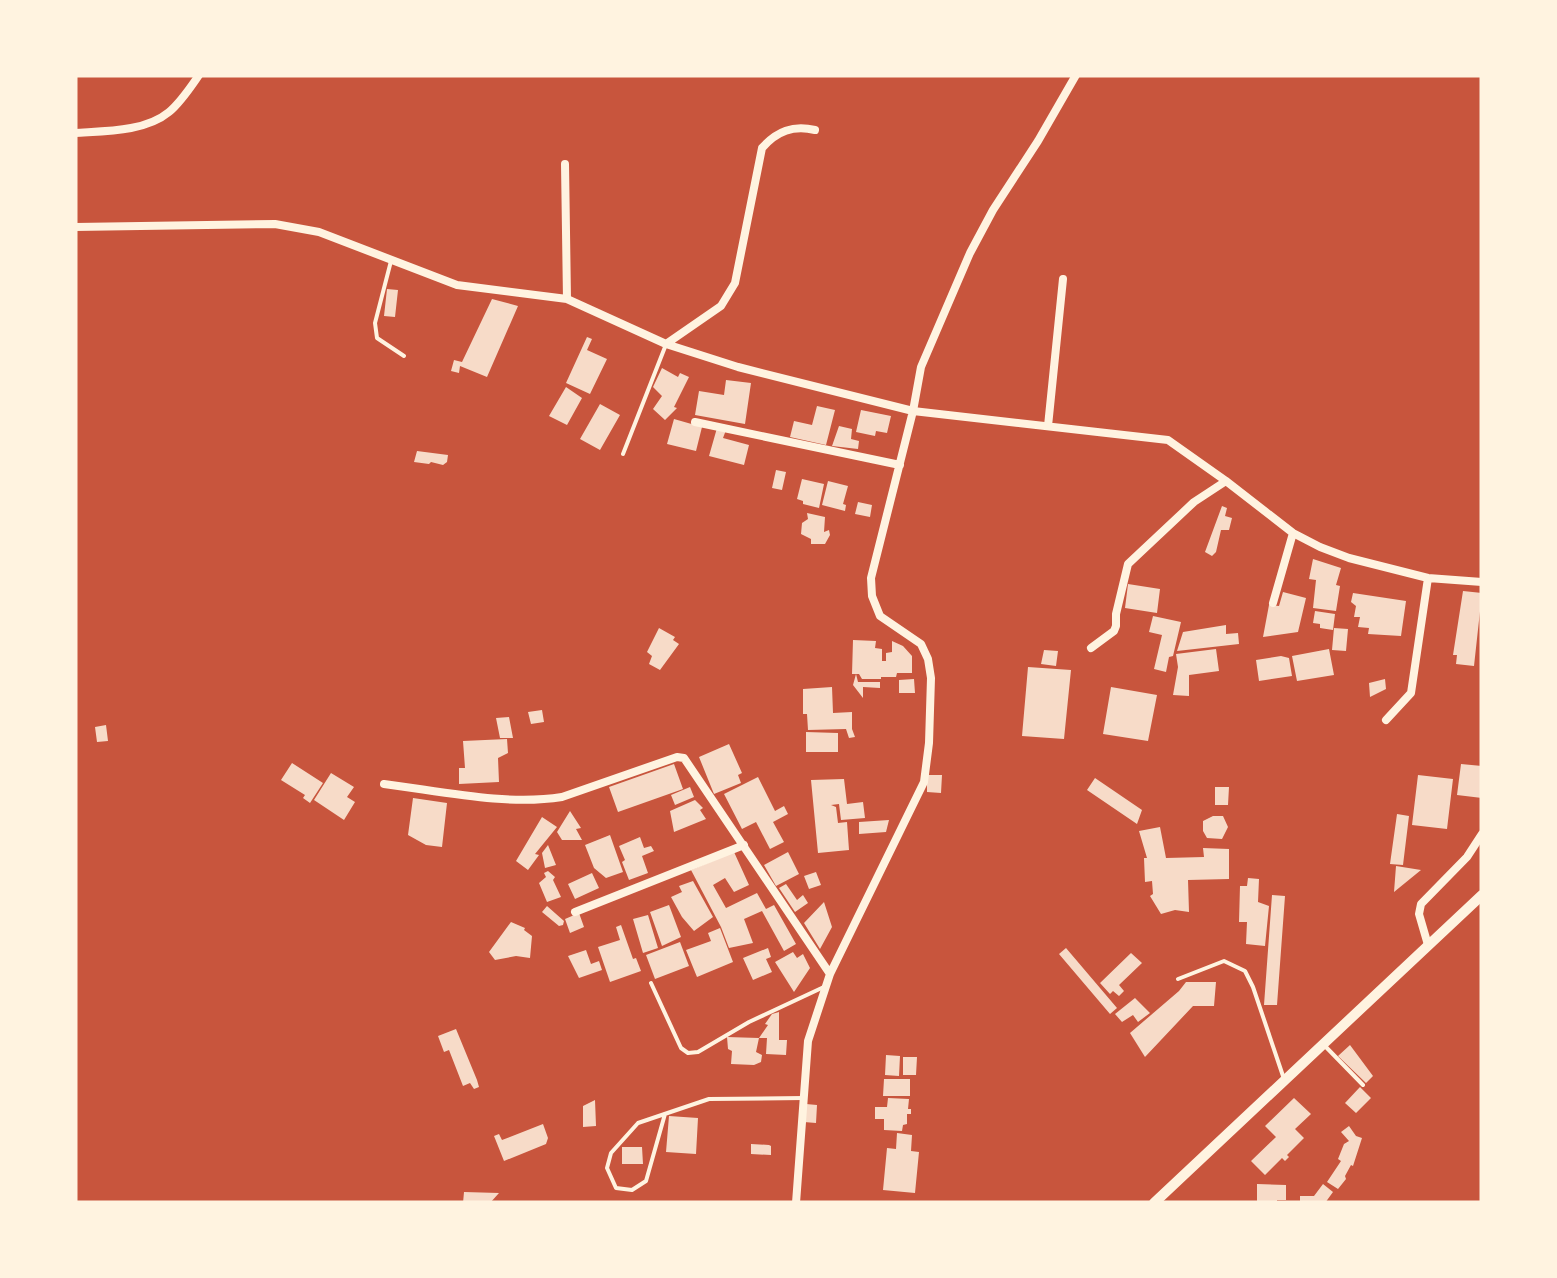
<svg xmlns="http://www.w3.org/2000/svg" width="1557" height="1278" font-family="'DejaVu Sans',sans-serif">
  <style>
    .building { fill: #f7dbc8 }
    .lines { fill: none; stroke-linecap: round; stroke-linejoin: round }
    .service { stroke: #fff3e0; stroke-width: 4 }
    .minor { stroke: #fff3e0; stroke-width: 8 }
    .secondary { stroke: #fff3e0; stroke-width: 10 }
  </style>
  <rect width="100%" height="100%" fill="#c8553d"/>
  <path class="building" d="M387 289 398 290 395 317 384 316Z
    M492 299 518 306 487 377 460 366 459 373 451 371 454 360 462 362Z
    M587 337 592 339 587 350 607 359 590 394 566 383Z
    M662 368 678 377 680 373 689 377 674 407 677 408 665 420 653 409 662 396 653 387Z
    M726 380 751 383 745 424 695 415 699 391 724 395Z
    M566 387 582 398 567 425 549 416Z
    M600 404 620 415 600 450 580 439Z
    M817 406 835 410 826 445 790 437 794 421 812 425Z
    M861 410 891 416 887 433 876 431 875 436 856 432Z
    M674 419 702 427 696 451 667 444Z
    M839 426 852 429 851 439 859 441 858 449 832 446Z
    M717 428 726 430 723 438 749 445 744 465 709 456Z
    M417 451 448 455 447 462 443 465 431 462 429 464 414 462Z
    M776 470 786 472 782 490 772 488Z
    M802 479 824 484 819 508 803 504V501L797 499Z
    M828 481 848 486 843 504 846 505 845 511 822 505Z
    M858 502 872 505 870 517 855 514Z
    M1222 506 1227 508 1225 516 1232 518 1229 530H1221L1216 552 1212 556 1205 552Z
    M807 513 825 517 824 532 829 530 830 535 825 544H811V539L801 534 802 523 808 519Z
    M1313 559 1341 568 1336 585 1340 586 1336 611 1313 608 1316 580 1309 579Z
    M1128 584 1160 589 1157 613 1125 608Z
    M1463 591 1482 593 1474 666 1456 664 1457 655H1453Z
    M1283 592 1306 598 1298 632 1263 637 1269 605 1279 606Z
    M1353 593 1406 601 1401 636 1368 634 1369 628 1358 627 1360 617H1354L1356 606 1351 602Z
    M1315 611 1335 614 1333 630 1320 628V624L1313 623Z
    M1153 616 1181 622 1173 656 1169 657 1166 672 1154 669 1162 635 1149 632Z
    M1226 625V634L1238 633 1239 644 1177 651 1183 632Z
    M659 628 675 637 673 640 679 644 660 670 649 664 652 656 647 652Z
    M1334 628 1348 629 1346 651 1332 650Z
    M853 640 876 641 875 648 882 649V661H886V653L892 652V641L903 646 912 656V673H897L896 677H881V679H862L859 674H852Z
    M1216 649 1219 671 1189 675V696L1173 695 1178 667 1176 654Z
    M1329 649 1334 675 1297 681 1292 656Z
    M1044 650 1058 651 1056 666 1041 664Z
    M1281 656 1289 658 1292 676 1259 681 1256 660Z
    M1028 667 1071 670 1064 739 1022 736Z
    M856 674 858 682H880V688L863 687V698L853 685Z
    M914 679 915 693H899V680Z
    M1385 679 1386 689 1370 697 1369 683Z
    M832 687 833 713 852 712V729L855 737 849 738 846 729 808 730 807 714H803V689Z
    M1111 687 1157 695 1148 741 1103 734Z
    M542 710 544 722 531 724 528 712Z
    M509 717 513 738H500L496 718Z
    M106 725 108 741 97 742 95 727Z
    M806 732 838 733V752H806Z
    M507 739 508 753 498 758 499 782 459 784V768H465L463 741Z
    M729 744 742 773 738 775 741 783 714 794 699 757Z
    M292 763 323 783 310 803 303 798 305 795 281 780Z
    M674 764 683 789 618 812 609 787Z
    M1461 764 1482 766V798L1457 795Z
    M331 773 354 787 347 797 355 802 344 820 314 800Z
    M927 775H942L941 793 927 792Z
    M1418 775 1453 779 1447 829 1412 825Z
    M758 777 775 811 784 806 788 814 773 822 784 842 770 849 756 822 742 829 724 794Z
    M1095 778 1142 810 1137 824 1087 790Z
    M844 779 847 804 863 802 865 818 841 820 839 804 831 805 836 807 838 823 847 822 849 850 818 853 811 780Z
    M690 787 694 797 675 805 671 795Z
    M1215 787H1229L1228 805H1215Z
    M413 798 447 803 442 847 426 845 408 835Z
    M695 800 703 808 700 810 706 819 674 832 670 811Z
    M570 811 581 828 576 829 582 840H562L557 832Z
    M1397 814 1409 816 1403 865 1390 864Z
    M1213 816H1223L1228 827 1222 839 1207 838 1203 831V821Z
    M542 817 557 827 535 854 539 855 528 870 516 861Z
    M889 820 886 832 859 834V822Z
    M1160 827 1166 858 1204 857 1203 848 1229 849V879L1188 880 1189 912 1175 910 1161 914 1150 896 1153 894 1152 881 1145 882 1144 858H1147L1139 831Z
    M610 835 623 872 606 878 594 868 585 845Z
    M640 837 644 848 651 846 654 851 642 856 648 873 629 880 622 862 625 860 619 846Z
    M548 845 556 865 545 868 542 853Z
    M734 852 749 885 734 892 725 878 713 885 726 908 757 893 766 909 774 905 796 944 784 951 762 911 744 919 753 943 729 948 721 927 691 870Z
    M788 852 799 874 776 886 764 865Z
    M1396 866 1421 870 1394 892Z
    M548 871 555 877 553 880 561 897 547 902 539 883 546 877 544 873Z
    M816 872 821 885 809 889 804 876Z
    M592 873 599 888 575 899 568 884Z
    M1248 878 1259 879 1258 902 1269 906 1265 946 1246 944 1247 922H1239L1240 886H1247Z
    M693 881 713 917 694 931 682 917 671 897 682 892 679 886Z
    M786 884 797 900 803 895 808 903 795 912 779 888Z
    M1272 895 1285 896 1277 1005H1264Z
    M824 902 832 927 820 949 804 923Z
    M669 905 681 937 662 946 650 912Z
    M547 906 564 921 563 925 559 926 542 912Z
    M579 913 584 927 570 933 565 919Z
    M648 915 658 948 643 953 633 919Z
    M511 922 525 928 524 930 532 936 530 958 516 956 495 960 489 952Z
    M621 925 633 959 636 958 641 971 610 982 598 947 620 940 616 927Z
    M720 928 733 962 697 977 686 950 711 941 708 933Z
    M680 942 689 966 655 979 646 955Z
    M768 948 771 957 766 959 772 972 753 980 743 958Z
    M1066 948 1117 1008 1110 1014 1059 954Z
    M586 950 591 964 599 961 602 970 579 978 568 956Z
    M793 952 797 958 803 954 810 968 794 992 775 962Z
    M1131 953 1142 963 1119 985 1124 991 1119 996 1113 991 1110 994 1100 983Z
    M1186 982H1216L1214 1006H1193L1145 1057 1130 1033 1179 991Z
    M1135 998 1150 1013 1138 1022 1133 1015 1122 1022 1115 1014Z
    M779 1012V1040H787L786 1055 766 1054 767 1038H759L768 1025 765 1024 772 1014Z
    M456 1029 477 1080 479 1087 474 1089 470 1083 463 1086 449 1050 444 1052 438 1036Z
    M727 1037 759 1038 756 1052 762 1055 761 1062 754 1065 731 1064 732 1051 728 1049Z
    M1350 1045 1373 1076 1366 1083 1338 1056Z
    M886 1055 900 1056 899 1076 885 1075Z
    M903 1057H917L916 1075H903Z
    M884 1079H910V1096H883Z
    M1360 1087 1371 1098 1356 1113 1345 1103Z
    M888 1098 909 1099 908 1109H911V1114H907V1124L903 1125 902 1131 884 1130V1119H875V1107H887Z
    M1294 1098 1311 1114 1295 1129 1304 1138 1287 1155 1289 1157 1285 1161 1282 1158 1265 1175 1251 1161 1276 1137 1265 1126Z
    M595 1100 596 1126 583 1127V1106Z
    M806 1104 817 1105 816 1123 804 1122Z
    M669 1116 698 1118 696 1154 666 1152Z
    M543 1124 548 1138 546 1144 504 1161 494 1136 499 1134 502 1140Z
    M1349 1126 1356 1136 1362 1138 1353 1166 1351 1165 1345 1176 1346 1179 1338 1189 1327 1182 1341 1161 1338 1159 1344 1144 1349 1141 1341 1132Z
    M897 1133 912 1135 911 1151 919 1152 915 1193 883 1190 887 1148 896 1149Z
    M751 1144 769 1145 771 1146V1155L751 1154Z
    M622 1147H642L643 1164H622Z
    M1257 1184 1286 1185V1200H1277V1203H1257Z
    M1323 1184 1333 1192 1325 1203H1300V1196H1314Z
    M464 1192 499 1193 490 1203H463Z"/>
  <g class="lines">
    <path class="service" d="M391 261 375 323 377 338 404 356
      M623 454 665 347
      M1178 979 1224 961 1245 971 1253 987 1283 1076
      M651 983 681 1048 688 1053 698 1052 749 1022 826 986
      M1323 1044 1363 1085
      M665 1114 646 1181 632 1190 616 1188 607 1168 611 1153 638 1123 709 1099 804 1098"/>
    <path class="minor" d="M75 133C104 131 145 132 169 112 181 102 190 88 199 75
      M565 164 567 299
      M75 227 275 224 319 232 457 285 567 299 666 344 738 367 913 411 1168 440 1226 481 1293 533 1320 547 1349 558 1428 578 1482 582
      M666 344 721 306 735 283 762 148C777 131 793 125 815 130
      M695 422 900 465
      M1048 426 1063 279
      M1273 603 1293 533
      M1091 648 1114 631 1116 626V614L1128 564 1194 502 1226 481
      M1386 720 1411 693 1428 578
      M384 784C440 791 506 806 562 797L677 757 684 758 830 974
      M575 912 744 845
      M1428 945 1419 914 1421 904 1467 857 1482 834
      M796 1203 808 1041 830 974 924 782 929 743 931 678 928 659 921 644 880 616 872 596 871 578 913 411 921 367 970 253 993 210 1038 141 1076 75"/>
    <path class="secondary" d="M1154 1203 1482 895"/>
  </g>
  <rect width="1557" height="1278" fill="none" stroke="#fff3e0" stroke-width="155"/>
</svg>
